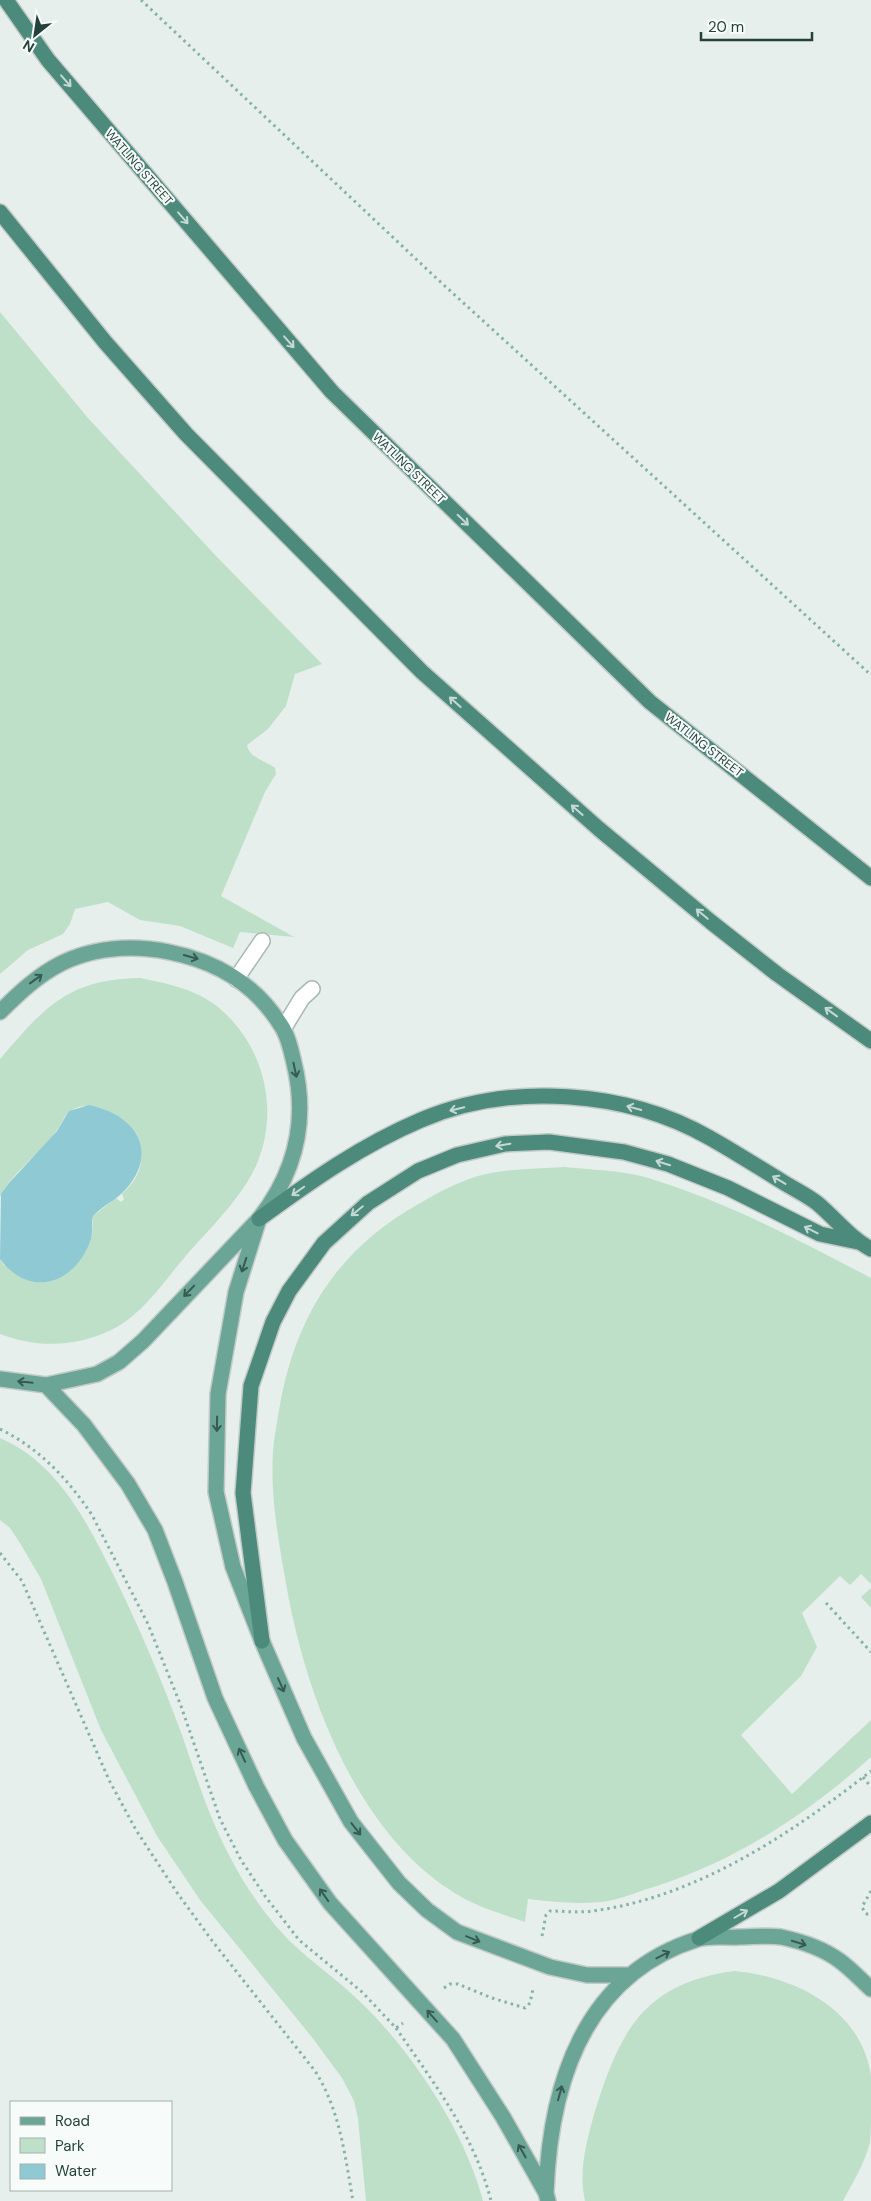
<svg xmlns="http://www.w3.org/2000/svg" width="871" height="2201" font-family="'DM Sans',sans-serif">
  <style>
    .green { fill: #bfe0c8 }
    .water { fill: #8ec9d4 }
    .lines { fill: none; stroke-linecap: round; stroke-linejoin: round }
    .service-casing { stroke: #a8b8b2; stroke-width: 18 }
    .primary-casing { stroke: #c2cac8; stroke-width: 18 }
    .trunk-casing { stroke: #c2cac8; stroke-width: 18 }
    .path { stroke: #86b3a5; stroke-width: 3; stroke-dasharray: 2.5 4; stroke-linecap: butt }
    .service { stroke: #fff; stroke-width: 15 }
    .primary { stroke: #6aa596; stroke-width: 15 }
    .trunk { stroke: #4c8a7c; stroke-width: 15 }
    .oneway { stroke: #c4d9d4 }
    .oneway2 { stroke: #365b51 }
    .labels { text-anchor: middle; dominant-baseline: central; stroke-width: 4; stroke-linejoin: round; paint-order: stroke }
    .street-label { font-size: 12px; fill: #24423a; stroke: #f7fbf9 }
  </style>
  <rect width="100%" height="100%" fill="#e6efeb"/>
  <path class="green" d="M0 312 88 418 217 557 322 664 295 674 286 706 268 729 247 745C249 758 266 761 275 768L276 774 265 792 221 896 294 937 240 932 233 948 180 926 140 920 108 902 75 909 70 924 63 934 28 950 0 974Z
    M140 978C165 983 192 988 214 1004 262 1040 280 1106 258 1161 245 1195 209 1229 185 1257 165 1280 144 1312 117 1327 80 1347 39 1349 0 1334V1259L4 1265 80 1259 92 1236 93 1216 116 1198 121 1202 124 1199 122 1194C152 1168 146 1132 112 1113 101 1107 88 1103 76 1108 65 1112 63 1122 57 1130 40 1154 13 1171 0 1197V1059C44 1008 67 979 140 978Z
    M565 1167C591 1170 620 1170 645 1177 723 1200 799 1240 871 1278V1584L861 1574 850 1585 840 1576 802 1613 817 1647 801 1676 741 1735 792 1794 871 1720V1757C805 1816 730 1865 644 1890 632 1894 620 1899 608 1901 581 1905 555 1902 528 1899L525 1922C499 1913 473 1906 450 1890 356 1829 306 1695 287 1589 279 1544 270 1497 273 1451 274 1437 277 1424 279 1410 295 1316 338 1248 422 1202 439 1192 458 1182 478 1176 506 1168 536 1169 565 1167Z
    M0 1438C56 1462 85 1518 111 1570 138 1624 161 1678 182 1735 196 1776 209 1817 229 1855 245 1887 269 1921 294 1945 313 1963 335 1978 354 1996 408 2045 465 2130 483 2201H366L358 2119 354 2101 342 2078 311 2036 200 1900 157 1836 101 1730 41 1579 20 1543 10 1528 0 1520Z
    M871 1588V1608L861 1597Z
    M734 1971C794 1976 863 2010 871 2077 871 2086 871 2095 871 2104 871 2116 871 2130 870 2142 865 2163 853 2182 843 2201H585C578 2171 587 2140 595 2111 620 2031 644 1983 734 1971Z"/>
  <path class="water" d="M89 1105C134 1114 160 1150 126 1189 117 1200 103 1205 93 1216 91 1223 93 1231 91 1239 76 1283 31 1300 0 1259L1 1194 9 1183 57 1131 69 1111Z"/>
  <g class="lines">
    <defs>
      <path id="service" d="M236 979 262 941
        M283 1029 302 998 312 989"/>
      <path id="primary" d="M0 1012C19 993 38 975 62 963 96 947 133 945 169 952 215 961 255 984 280 1024 288 1035 291 1050 294 1063 308 1120 296 1172 259 1219L143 1341 119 1362 97 1374 46 1385 0 1379
        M259 1219 236 1292 218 1394 216 1492 233 1567 262 1641 304 1738 351 1822 399 1883 427 1910 457 1932 550 1967 587 1975H629
        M46 1385 84 1425 128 1484 155 1530 175 1582 215 1698 256 1786 285 1840 330 1903 453 2039 503 2117 546 2193 548 2201
        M546 2193C550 2085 583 1975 698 1939 710 1935 727 1938 739 1937 752 1937 768 1935 781 1937 800 1941 824 1949 840 1961 851 1969 861 1980 871 1989"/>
      <path id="trunk" d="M6 0 48 60 332 392 650 702 871 878
        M0 212 105 342 186 434 422 672 599 829 711 922 777 974 871 1041
        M259 1219C311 1181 362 1145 421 1120 510 1082 626 1090 710 1138 733 1151 755 1165 778 1179 790 1187 805 1194 817 1203 835 1218 850 1238 871 1249
        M262 1641 243 1493 251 1386 273 1322 289 1291 324 1243 368 1203 418 1171 457 1155 505 1144 549 1142 624 1152 668 1164 728 1188 820 1234 858 1242
        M699 1938 779 1891 871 1823"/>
    </defs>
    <use href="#service" class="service-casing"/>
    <use href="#primary" class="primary-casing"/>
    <use href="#trunk" class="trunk-casing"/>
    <path class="path" d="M141 0 434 276 871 675
      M0 1429C40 1449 67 1478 92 1515L148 1624 181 1706 220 1819 241 1860 265 1896 299 1940 362 1992 396 2028 403 2023
      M0 1553 22 1581 109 1780 136 1830 178 1894 213 1942 315 2071C340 2110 345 2156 353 2201
      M826 1603 871 1652
      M863 1777 871 1787
      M871 1891 862 1907 865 1913 871 1916
      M542 1936 546 1915 550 1911C564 1911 578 1913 592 1911 695 1898 791 1834 871 1771
      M444 1988 450 1984H458L492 1998 525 2008 530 2003 533 1989
      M396 2028C433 2082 475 2136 491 2201"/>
    <use href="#service" class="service"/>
    <use href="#primary" class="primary"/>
    <use href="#trunk" class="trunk"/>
  </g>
  <defs><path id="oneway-shaft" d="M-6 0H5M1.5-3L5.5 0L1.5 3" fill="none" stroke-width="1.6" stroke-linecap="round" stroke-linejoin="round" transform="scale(1.25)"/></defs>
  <g class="oneway">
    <use href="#oneway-shaft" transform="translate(66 81) rotate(49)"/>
    <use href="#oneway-shaft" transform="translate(183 218) rotate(49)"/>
    <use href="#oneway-shaft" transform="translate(289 342) rotate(49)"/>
    <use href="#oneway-shaft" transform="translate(463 520) rotate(44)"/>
    <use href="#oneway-shaft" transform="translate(455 702) rotate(-138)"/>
    <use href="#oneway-shaft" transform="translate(577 810) rotate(-139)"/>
    <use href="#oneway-shaft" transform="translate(702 914) rotate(-140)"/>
    <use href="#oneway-shaft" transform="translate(831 1012) rotate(-144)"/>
    <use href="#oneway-shaft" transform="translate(634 1108) rotate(-165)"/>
    <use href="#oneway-shaft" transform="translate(457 1109) rotate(166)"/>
    <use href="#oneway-shaft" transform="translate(503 1145) rotate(170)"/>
    <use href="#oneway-shaft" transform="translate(663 1163) rotate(-163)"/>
    <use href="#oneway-shaft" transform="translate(779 1180) rotate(-149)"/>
    <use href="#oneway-shaft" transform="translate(298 1191) rotate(145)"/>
    <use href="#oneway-shaft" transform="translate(357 1211) rotate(141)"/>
    <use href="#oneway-shaft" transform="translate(811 1230) rotate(-153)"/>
    <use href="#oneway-shaft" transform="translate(741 1914) rotate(-30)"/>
  </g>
  <g class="oneway2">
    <use href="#oneway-shaft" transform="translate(191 957) rotate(16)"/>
    <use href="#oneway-shaft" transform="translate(36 979) rotate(-36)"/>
    <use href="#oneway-shaft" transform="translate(295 1070) rotate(78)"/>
    <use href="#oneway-shaft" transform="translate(244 1265) rotate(108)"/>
    <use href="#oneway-shaft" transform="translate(189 1291) rotate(134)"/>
    <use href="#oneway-shaft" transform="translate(25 1382) rotate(-174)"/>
    <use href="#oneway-shaft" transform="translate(217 1424) rotate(91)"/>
    <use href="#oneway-shaft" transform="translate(281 1685) rotate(66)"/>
    <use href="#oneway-shaft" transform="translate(242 1755) rotate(-115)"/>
    <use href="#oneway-shaft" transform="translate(356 1829) rotate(52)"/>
    <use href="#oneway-shaft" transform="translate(324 1895) rotate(-125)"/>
    <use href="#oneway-shaft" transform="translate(473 1939) rotate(22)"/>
    <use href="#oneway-shaft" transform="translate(799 1943) rotate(17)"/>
    <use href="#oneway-shaft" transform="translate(663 1955) rotate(-27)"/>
    <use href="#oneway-shaft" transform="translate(432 2016) rotate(-131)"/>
    <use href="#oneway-shaft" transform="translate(560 2093) rotate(-75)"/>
    <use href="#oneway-shaft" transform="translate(522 2151) rotate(-120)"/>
  </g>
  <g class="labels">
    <g class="street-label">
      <text transform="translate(139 167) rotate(49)">WATLING STREET</text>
      <text transform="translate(409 468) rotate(44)">WATLING STREET</text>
      <text transform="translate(704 745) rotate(38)">WATLING STREET</text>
    </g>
  </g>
  <rect x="10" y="2101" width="162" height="90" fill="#f7fbf9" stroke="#a3b1ad"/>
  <rect x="20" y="2117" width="25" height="8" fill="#6aa596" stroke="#a3b1ad"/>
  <text x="55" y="2126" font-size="15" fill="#24423a">Road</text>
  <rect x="20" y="2138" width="25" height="15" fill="#bfe0c8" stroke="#a3b1ad"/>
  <text x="55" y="2151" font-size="15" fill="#24423a">Park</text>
  <rect x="20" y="2164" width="25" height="15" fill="#8ec9d4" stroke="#a3b1ad"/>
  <text x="55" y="2176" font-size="15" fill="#24423a">Water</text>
  <g transform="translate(35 35) rotate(210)" stroke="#f7fbf9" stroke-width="4" paint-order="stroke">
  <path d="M0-4L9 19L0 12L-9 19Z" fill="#24423a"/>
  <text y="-8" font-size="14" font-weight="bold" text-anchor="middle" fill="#24423a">N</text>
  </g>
  <path d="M701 32v8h111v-8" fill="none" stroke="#24423a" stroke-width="2.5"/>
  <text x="708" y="32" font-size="15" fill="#24423a" stroke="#f7fbf9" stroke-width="4" paint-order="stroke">20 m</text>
</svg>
